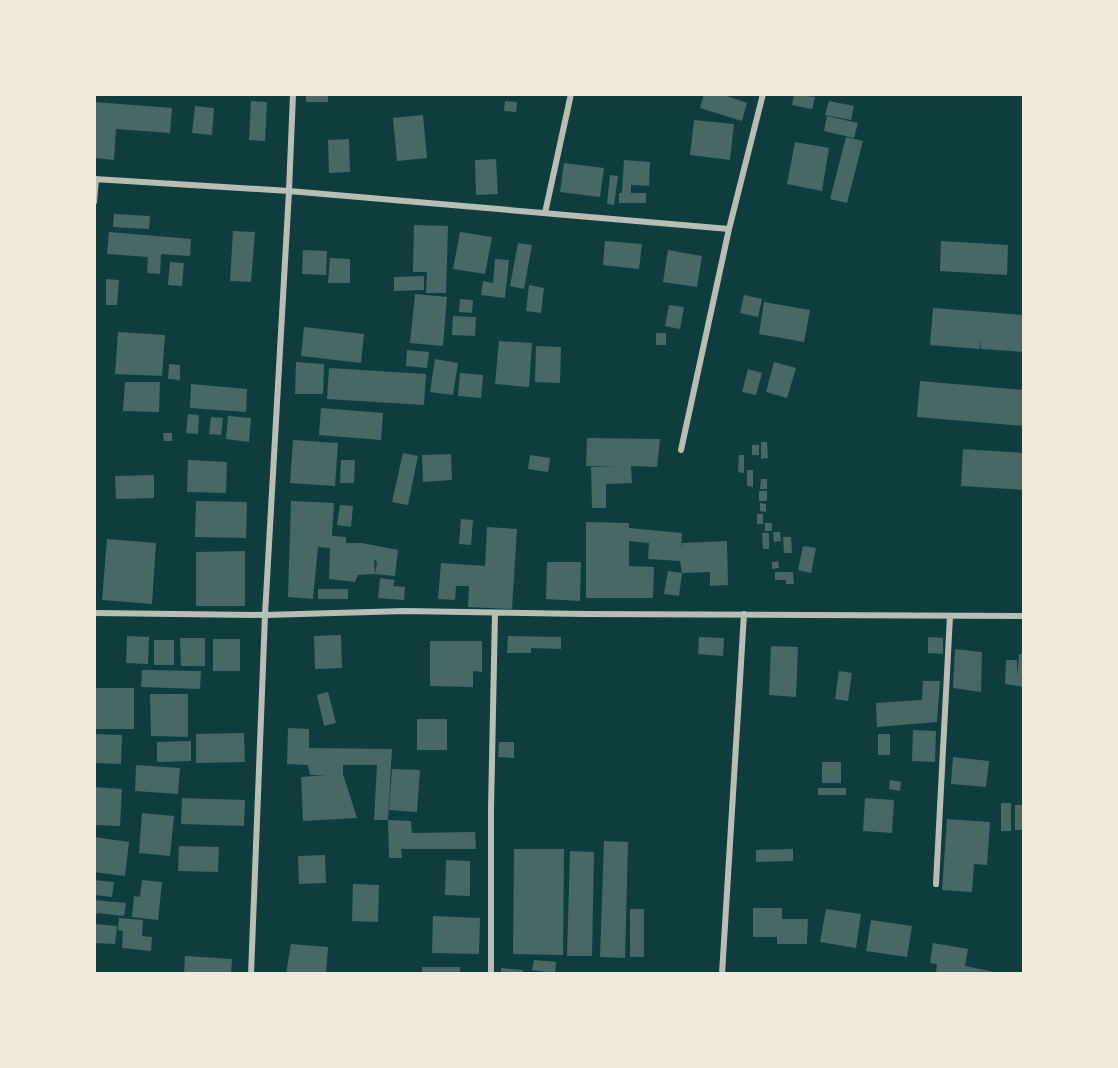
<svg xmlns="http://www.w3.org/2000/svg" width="1118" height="1068" font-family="'Golos Text',sans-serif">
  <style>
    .building { fill: #486865 }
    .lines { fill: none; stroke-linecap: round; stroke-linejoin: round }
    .minor { stroke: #b8beb3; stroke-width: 6 }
  </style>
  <rect width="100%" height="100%" fill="#0f3d3e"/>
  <path class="building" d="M306 94H328V102H306Z
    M704 94H721L747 103 742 121 700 108Z
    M794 94 815 97 812 109 792 105Z
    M251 101 267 102 265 141 249 140Z
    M505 101 517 102 516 112 504 111Z
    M829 101 854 106 851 120 825 115Z
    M94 102 172 108 170 133 116 129 114 160 94 158Z
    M195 106 214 108 212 135 192 133Z
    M423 115 427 158 397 161 393 118Z
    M827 116 858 123 854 138 824 131Z
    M694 120 734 124 730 160 690 155Z
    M846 137 863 141 847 203 830 199Z
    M349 139 350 172 329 173 328 140Z
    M795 142 829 148 822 191 787 184Z
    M496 159 498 194 476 195 475 160Z
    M624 160 650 162 649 186 631 185V193H646V203H619V193H622Z
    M564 163 604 168 600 197 560 192Z
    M610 175 618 176 614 205 607 204Z
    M114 214 150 216 149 229 113 227Z
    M414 225 448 226 446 293H426L427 272H413Z
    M233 231 255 232 251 282 230 281Z
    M109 232 191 239 190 256 161 254 160 274 147 273 148 257 107 254Z
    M460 232 492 237 485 274 453 269Z
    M605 241 642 244 639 269 603 265Z
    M941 241 1008 245 1007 275 940 271Z
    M518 243 532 245 524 289 510 286Z
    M303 250 327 251 326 275 302 274Z
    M668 250 702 256 697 287 663 282Z
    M330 258 350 259V283H328Z
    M495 259 509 260 505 298 481 295 483 281 493 283Z
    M170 262 184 263 182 286 168 285Z
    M424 276V290L394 291V277Z
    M106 279 119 280 117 305H106Z
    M529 285 544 288 541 313 526 311Z
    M415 294 447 297 443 346 410 343Z
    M744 295 762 299 758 317 740 313Z
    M460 299 473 300 472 313 459 312Z
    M764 302 810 310 804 342 759 334Z
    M669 305 684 307 680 329 665 326Z
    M933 308 1024 315V352L981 349V339L980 349 930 345Z
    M453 316 476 317 475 336 452 335Z
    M304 327 364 334 361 363 301 356Z
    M118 332 165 335 162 376 115 374Z
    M656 333H666V345H656Z
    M499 341 532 343 529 387 495 384Z
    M536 346 561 347 560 383 535 382Z
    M407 350 429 352 427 368 406 366Z
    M435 359 458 363 453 395 430 392Z
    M296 362 324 364 323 394H295Z
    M774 362 796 368 787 398 766 392Z
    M169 364 180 365V380L168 379Z
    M329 368 426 374 424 405 327 399Z
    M748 369 762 373 756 395 742 392Z
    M460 373 483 375 481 398 458 396Z
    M920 381 1024 390V426L917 417Z
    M125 382H160L159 412 123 411Z
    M191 384 247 389 246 412 190 408Z
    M321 408 383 413 381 440 319 435Z
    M188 414 199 415 198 434 186 433Z
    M228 416 251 418 249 442 226 439Z
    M211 417 223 418 221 435 209 434Z
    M163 433H172V441H164Z
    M587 438 660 439 657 467 631 466 632 483 606 484V508H592L591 467 616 466H586Z
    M293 440 338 443 335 486 290 483Z
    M761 442H767L768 458 761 459Z
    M752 445H759V455H752Z
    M963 449 1024 453V490L961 486Z
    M403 453 418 456 408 505 392 502Z
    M451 454 452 480 423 482 422 455Z
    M530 455 550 458 548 472 528 469Z
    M739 455H744V473L738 472Z
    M188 460 227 462 226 493 187 492Z
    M341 460H355L354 483H340Z
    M747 470H753V487L747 486Z
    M154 475V498L116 499 115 476Z
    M761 479H767V489H760Z
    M759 491H767V501H759Z
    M196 501 247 502 246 538 195 537Z
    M291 501 334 503 332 536 346 537V543H362L398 550 395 576 375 574 377 562 374 559 375 574 358 575 355 582 329 579 330 548 318 547 313 599 288 597Z
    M760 503 766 504V512L760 511Z
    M340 505 353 506 351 527 337 525Z
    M757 514H763V524H757Z
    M461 519 473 520 471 545 459 544Z
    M586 522 629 523V528L682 533 681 550 682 543 727 541 728 585 710 586V572L682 573 679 596 664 594 668 571 682 573 680 561 648 559 649 543 629 541V566L654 567 653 598H586Z
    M765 523H772V531H765Z
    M487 527 517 529 512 609 468 607 469 586H456L455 600 438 599 441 563 485 566Z
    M773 532H780L781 541 774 542Z
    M762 533H769V549H763Z
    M783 537H791L792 553H784Z
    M107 539 156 543 152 604 102 600Z
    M803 546 816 548 811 573 798 570Z
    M245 551V606H196V552Z
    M778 561 779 568 772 569V562Z
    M547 562H581L580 601 546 599Z
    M775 572H793L794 584H786V580H775Z
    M380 578 395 580 393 586 405 587 404 600 378 598Z
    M318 589H348V599H318Z
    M341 635 342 668 315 669 314 636Z
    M127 636 149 637 148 664 126 663Z
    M508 636 561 637V649L531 648V653H507Z
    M699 637 724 638 723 656 698 654Z
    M928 637 943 638V654L928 653Z
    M180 638H205V666H181Z
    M213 639H240V671H213Z
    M154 640H174V665H154Z
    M430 641H482V672L473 671V687L430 686Z
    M771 646 798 647 796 697 769 695Z
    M955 649 982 652 981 692 953 688Z
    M1019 654H1024V687L1005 684 1006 660H1017V677Z
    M142 670 201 671 200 689 141 687Z
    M839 671 852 673 848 701 835 699Z
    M923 681H940L937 722 877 727 876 703 922 700Z
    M95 688H134V729H95Z
    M328 692 336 723 324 726 317 695Z
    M150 694H188V737L151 736Z
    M417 719H447V750H417Z
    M288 728 309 729V748L392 749 388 820H374L377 765H343V774L357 818 303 821 301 777 326 775H310L308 765 287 764Z
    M913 730 936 731 935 762 912 761Z
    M244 733 245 762 196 763V734Z
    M94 734 122 735 121 764 94 763Z
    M878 734H890V755H878Z
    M191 741V761L157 762V742Z
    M499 742H514V758L498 757Z
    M953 757 989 761 986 787 951 784Z
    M822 762H841V783H822Z
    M136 765 180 768 178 794 135 791Z
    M392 769 420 770 417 812 389 810Z
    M890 780 901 782 900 791 889 789Z
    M94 787 122 789 120 826 94 825Z
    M818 788H846V795H818Z
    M182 798 245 800 244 826 181 824Z
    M865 798 894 800 892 833 863 831Z
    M1001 803H1011V831H1001Z
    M1015 805H1024V830H1015Z
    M142 813 174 816 170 856 139 853Z
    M947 819 990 822 987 865 974 864 972 892 942 890Z
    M388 820 411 821 412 833 475 832 476 849H401L402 858H389Z
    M94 837 129 842 125 876 94 872Z
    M604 841 628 842 625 958 600 957Z
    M179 846 219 847 218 872 178 871Z
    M514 849H564L563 955 513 954Z
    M793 849V861L756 862V850Z
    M570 851 594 852 592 956H567Z
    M325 855 326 883 299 884 298 856Z
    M446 860 470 861V896L445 895Z
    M94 880 114 882 112 897 94 895Z
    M142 880 162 882 158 920 132 917 134 896 140 897Z
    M353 884 379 885 378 922 352 921Z
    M94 900 126 903 124 916 97 913 94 923Z
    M753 908H782V919H808L807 944H777V937H753Z
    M630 909H644V957H630Z
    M826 909 861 914 856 948 820 942Z
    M433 916 480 918 479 954 432 953Z
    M119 918 143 920 142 936 152 937 151 951 122 948 123 931 118 930Z
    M871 920 912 926 907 957 866 951Z
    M94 924 117 926 115 944 94 943Z
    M933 943 968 949 965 966 1005 974 936 972 937 964 930 963Z
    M291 944 328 947 326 974H286Z
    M185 956 232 959 231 974H184Z
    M534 960 556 962 555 973 532 970Z
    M422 967H460V974H422Z
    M501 968 523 970V974H501Z"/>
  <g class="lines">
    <path class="minor" d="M94 179 289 191 729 229
      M94 202 96 179
      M545 213 571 94
      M681 450 729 229 763 94
      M94 613 265 615 405 611 584 614 1024 616
      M936 884 950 616
      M251 974 265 615 289 191 293 94
      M491 974V809L495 613
      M722 974 744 614"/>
  </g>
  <rect width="1118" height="1068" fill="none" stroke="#f1e9da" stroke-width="192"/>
</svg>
